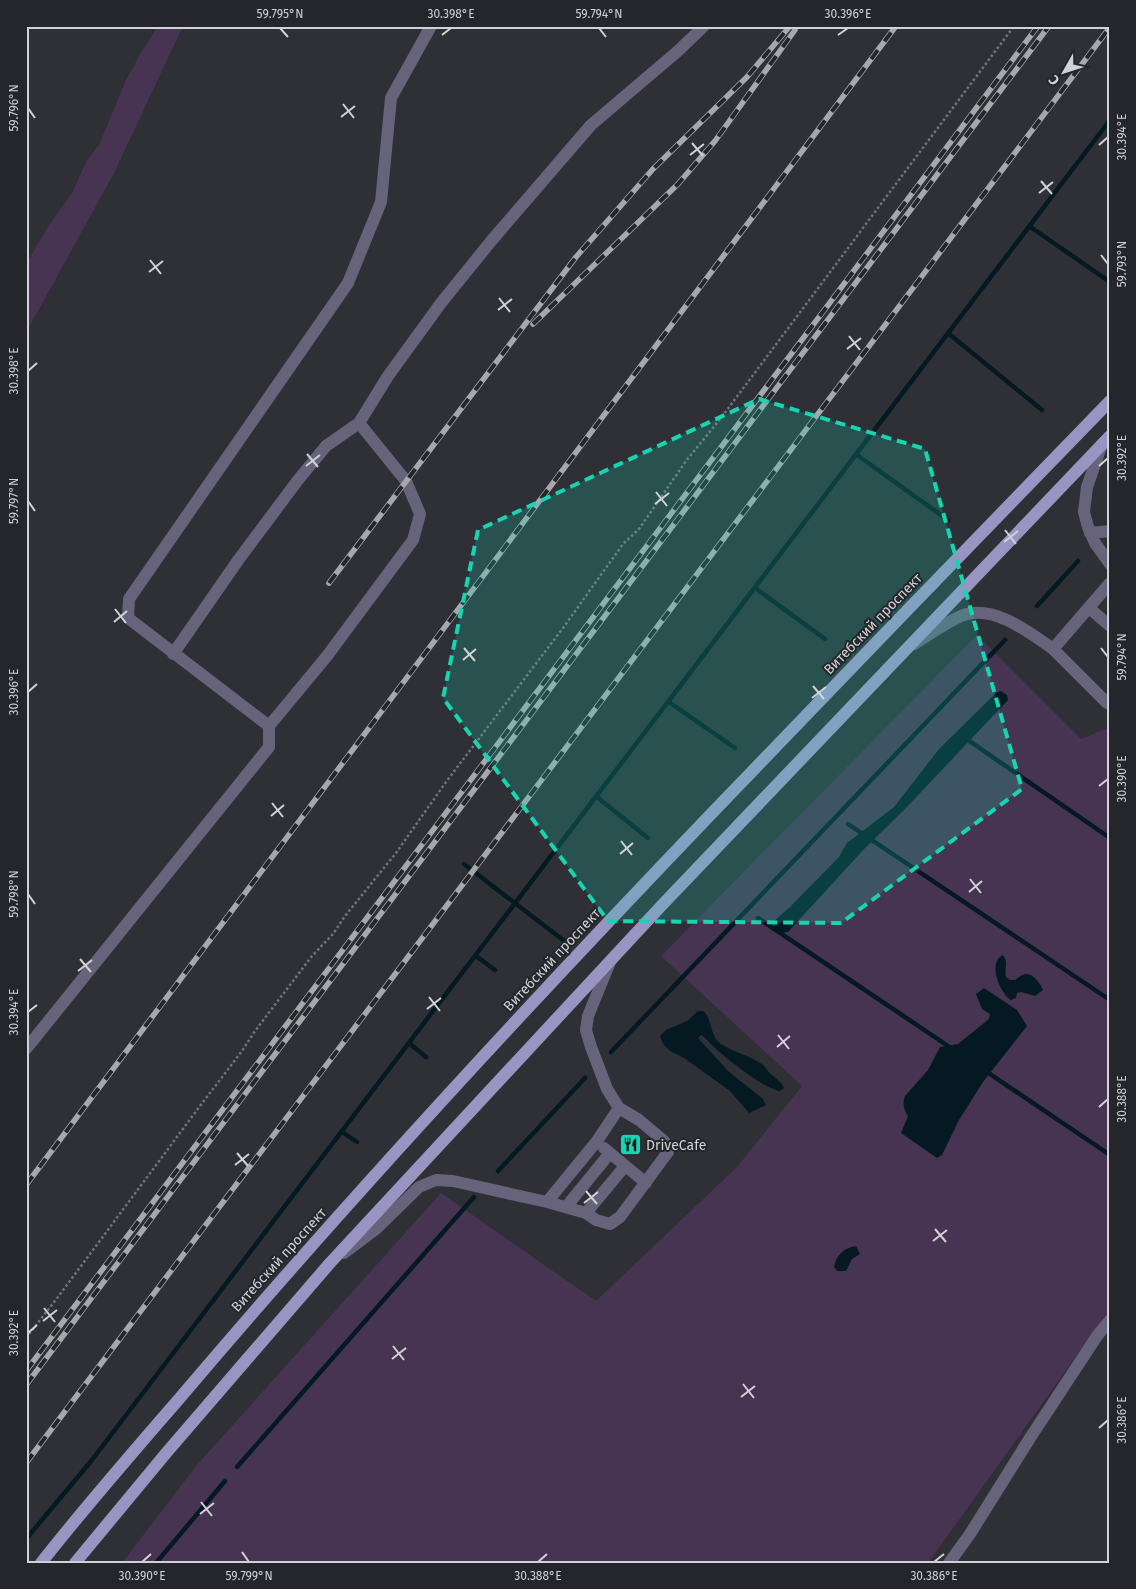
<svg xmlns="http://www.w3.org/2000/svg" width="1136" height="1589" font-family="'Fira Sans',sans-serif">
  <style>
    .green { fill: #463452 }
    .water { fill: #051923 }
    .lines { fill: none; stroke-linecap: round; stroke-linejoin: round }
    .stream { stroke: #051923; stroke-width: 4.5 }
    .path { stroke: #73747a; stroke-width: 2.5; stroke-dasharray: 2.5 2.5; stroke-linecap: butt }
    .minor { stroke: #66637a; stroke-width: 12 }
    .major { stroke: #9a94c3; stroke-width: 12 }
    .rail-casing { stroke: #a7a8ac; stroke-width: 5.5 }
    .rail { stroke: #25262c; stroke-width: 4; stroke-dasharray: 11; stroke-linecap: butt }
    .marked { fill: #17d5b3; fill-opacity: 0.2; stroke: #17d5b3; stroke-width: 4; stroke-dasharray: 10 6; stroke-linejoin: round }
    .ticks { fill: none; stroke: #d1d2d6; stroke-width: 2 }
    .labels { text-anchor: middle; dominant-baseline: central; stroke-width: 4; stroke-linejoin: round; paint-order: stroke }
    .street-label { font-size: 14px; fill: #d1d2d6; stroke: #25262c }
    .poi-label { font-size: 14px; fill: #d1d2d6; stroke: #25262c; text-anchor: start }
    .neatline { fill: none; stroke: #d1d2d6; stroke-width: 2 }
    .ticks-label { font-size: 12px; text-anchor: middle; fill: #d1d2d6 }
  </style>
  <rect width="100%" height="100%" fill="#2e3036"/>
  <path class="green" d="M158 26H183L114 173 26 333V264L49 225 72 193 87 160 99 145 126 80 142 51Z
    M977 635 1081 739 1110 727V1309L928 1563H122L196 1466 441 1193 596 1301 737 1167 802 1086 661 956Z"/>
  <path class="water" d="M1001 691 1007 695 1008 700 904 810 865 848 788 932 778 933 773 922 790 907 839 857 847 843 894 807 939 749 996 693Z
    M1003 955C1009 962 1004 969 1006 977L1010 980H1015C1018 978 1022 974 1026 974 1033 973 1041 984 1043 990L1035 996 1021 992 1017 993 1016 998 1011 1000C1000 993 987 962 1003 955Z
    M984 988 1017 1010 1027 1026 983 1082 959 1120 942 1155 937 1158 901 1133 908 1116C904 1110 902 1104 905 1096L928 1070 940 1047 958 1044 989 1019 990 1014 982 1009 976 994Z
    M698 1011H703C713 1019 709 1036 721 1044 733 1052 748 1055 760 1063 765 1065 767 1071 771 1074 776 1079 781 1081 784 1088L780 1091C766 1090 727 1059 715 1048 710 1044 707 1038 701 1035L698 1038 729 1072 762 1098 766 1105 749 1113 730 1091 684 1058 670 1051 663 1044 660 1036 666 1030 687 1021Z
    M856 1246 860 1254 852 1259 846 1271H837L834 1267C836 1256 843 1248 856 1246Z"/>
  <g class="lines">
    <path class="stream" d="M1029 226 1110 282
      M948 333 1042 410
      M857 455 948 520
      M755 588 825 639
      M1037 606 1078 561
      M669 702 735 748
      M965 738 1110 838
      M597 797 648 838
      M848 824 1110 1000
      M464 864 563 940
      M758 918 951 1048
      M476 956 495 970
      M409 1043 426 1057
      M611 1052 1005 640
      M987 1072 1110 1155
      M342 1132 357 1142
      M498 1171 585 1078
      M237 1467 474 1197
      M26 1539 92 1460 1110 120
      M156 1563 225 1481"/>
    <path class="path" d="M26 1338 58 1297 200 1106 242 1051 255 1031 312 956 333 934 345 916 396 853 446 782 563 628 623 544 639 529 686 461 721 418 1014 26"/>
    <path class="minor" d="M1102 444 1087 487 1084 512 1088 527 1095 543 1110 564
      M1090 533 1110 531
      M1110 583 1053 649 1107 703 1110 700
      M1089 608 1110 626
      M914 644C929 635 945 623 961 616 992 603 1029 632 1053 649
      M173 654 239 559 298 480 326 446 359 423
      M269 726 327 656 413 540 420 514 406 481 359 423 388 376 441 303 492 240 591 125 678 51 704 26
      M26 1049 269 747V726L128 618 129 599 348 283 381 202 391 98 431 26
      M604 1148 646 1183
      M547 1202 597 1141 619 1108
      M566 1207 610 1153
      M586 1213 625 1166
      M344 1253 376 1229 419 1187 436 1180 453 1181 547 1202 586 1213 596 1220 610 1224 620 1217 668 1152 664 1141 639 1120 619 1108 607 1089 591 1047 586 1030 588 1016 610 962
      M949 1563 970 1534 1030 1438 1097 1336 1110 1320"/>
    <path class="major" d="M41 1563C85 1507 132 1453 179 1399 350 1197 530 1003 713 812 845 675 977 537 1110 401
      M75 1563 167 1452 330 1263 663 904 1110 436"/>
    <defs>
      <path id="rail" d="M533 324 678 184 715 141 795 30
        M329 583 576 257 653 169 747 77 790 26
        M26 1185 896 26
        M26 1371 1038 26
        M26 1385 1049 26
        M26 1463 1110 27"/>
    </defs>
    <use href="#rail" class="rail-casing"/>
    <use href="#rail" class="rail"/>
  </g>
  <path class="marked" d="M759 399 925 449 1022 789 841 923 608 921 443 698 478 530Z"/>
  <path class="ticks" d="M280 28 288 37M599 28 606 37M442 35 451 28M838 35 848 28M343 104 354 118M28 108 35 118M341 117 355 106M692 143 703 156M1099 145 1108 137M690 155 704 144M1041 181 1052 194M1039 193 1053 182M1101 255 1108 264M150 260 161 274M149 272 163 261M499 298 510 312M498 310 512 299M849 336 860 350M847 349 861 338M28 371 37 363M307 454 318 467M306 466 320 455M1099 466 1108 458M656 492 667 506M28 501 35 511M655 504 669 493M1005 530 1016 544M1004 542 1018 531M115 609 126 623M114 622 127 611M464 648 475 661M1101 648 1108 657M463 660 476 649M813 686 824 699M28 692 37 684M812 698 826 687M1099 786 1108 779M272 803 283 817M271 816 284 805M621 841 632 855M620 854 633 843M970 879 981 893M969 892 982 881M28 894 35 904M80 959 91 972M78 971 92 960M429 997 440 1011M427 1009 441 998M28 1012 37 1005M778 1035 789 1049M777 1047 790 1036M1099 1107 1108 1099M237 1153 248 1166M235 1165 249 1154M586 1191 597 1204M584 1203 598 1192M935 1229 946 1242M933 1241 947 1230M44 1308 55 1322M43 1321 57 1310M28 1333 37 1325M393 1346 404 1360M392 1359 406 1348M743 1384 754 1398M741 1397 755 1386M1099 1428 1108 1420M201 1502 212 1516M200 1514 214 1503M242 1552 249 1562M142 1562 151 1554M538 1562 547 1554M934 1562 944 1554"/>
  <defs>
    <symbol id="restaurant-square" viewBox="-11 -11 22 22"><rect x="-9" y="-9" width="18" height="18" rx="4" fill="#17d5b3" stroke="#25262c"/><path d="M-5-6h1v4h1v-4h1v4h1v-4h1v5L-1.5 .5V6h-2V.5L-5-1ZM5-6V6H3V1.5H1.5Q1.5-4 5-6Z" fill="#111"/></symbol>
  </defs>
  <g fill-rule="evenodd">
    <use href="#restaurant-square" x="618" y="1132" width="25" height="25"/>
  </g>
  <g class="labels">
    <g class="street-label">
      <text transform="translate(873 624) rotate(-46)">Витебский проспект</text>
      <text transform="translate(552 960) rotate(-47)">Витебский проспект</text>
      <text transform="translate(279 1260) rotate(-48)">Витебский проспект</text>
    </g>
    <g class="poi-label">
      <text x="646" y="1145">DriveCafe</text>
    </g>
  </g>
  <rect width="1136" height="1589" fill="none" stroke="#25262c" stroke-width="55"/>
  <g transform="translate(1064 72) rotate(231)" stroke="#25262c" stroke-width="4" paint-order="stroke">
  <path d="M0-4L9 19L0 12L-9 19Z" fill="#d1d2d6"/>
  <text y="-8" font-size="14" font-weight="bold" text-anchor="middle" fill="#d1d2d6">С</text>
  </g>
  <rect x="28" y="28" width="1080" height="1534" class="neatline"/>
  <g class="ticks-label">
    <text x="280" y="18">59.795°N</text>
    <text x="451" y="18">30.398°E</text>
    <text x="599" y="18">59.794°N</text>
    <text x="848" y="18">30.396°E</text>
    <text transform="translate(14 108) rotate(-90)" y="4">59.796°N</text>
    <text transform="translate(1122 137) rotate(-90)" y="4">30.394°E</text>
    <text transform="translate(1122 264) rotate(-90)" y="4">59.793°N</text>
    <text transform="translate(14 371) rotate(-90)" y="4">30.398°E</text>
    <text transform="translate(1122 458) rotate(-90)" y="4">30.392°E</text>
    <text transform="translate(14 501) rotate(-90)" y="4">59.797°N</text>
    <text transform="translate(1122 657) rotate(-90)" y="4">59.794°N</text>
    <text transform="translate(14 692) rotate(-90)" y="4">30.396°E</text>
    <text transform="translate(1122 779) rotate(-90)" y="4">30.390°E</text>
    <text transform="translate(14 894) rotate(-90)" y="4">59.798°N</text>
    <text transform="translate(14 1012) rotate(-90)" y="4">30.394°E</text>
    <text transform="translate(1122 1099) rotate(-90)" y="4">30.388°E</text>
    <text transform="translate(14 1333) rotate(-90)" y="4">30.392°E</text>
    <text transform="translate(1122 1420) rotate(-90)" y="4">30.386°E</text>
    <text x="142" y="1580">30.390°E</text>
    <text x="249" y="1580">59.799°N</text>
    <text x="538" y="1580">30.388°E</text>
    <text x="934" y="1580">30.386°E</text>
  </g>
</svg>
